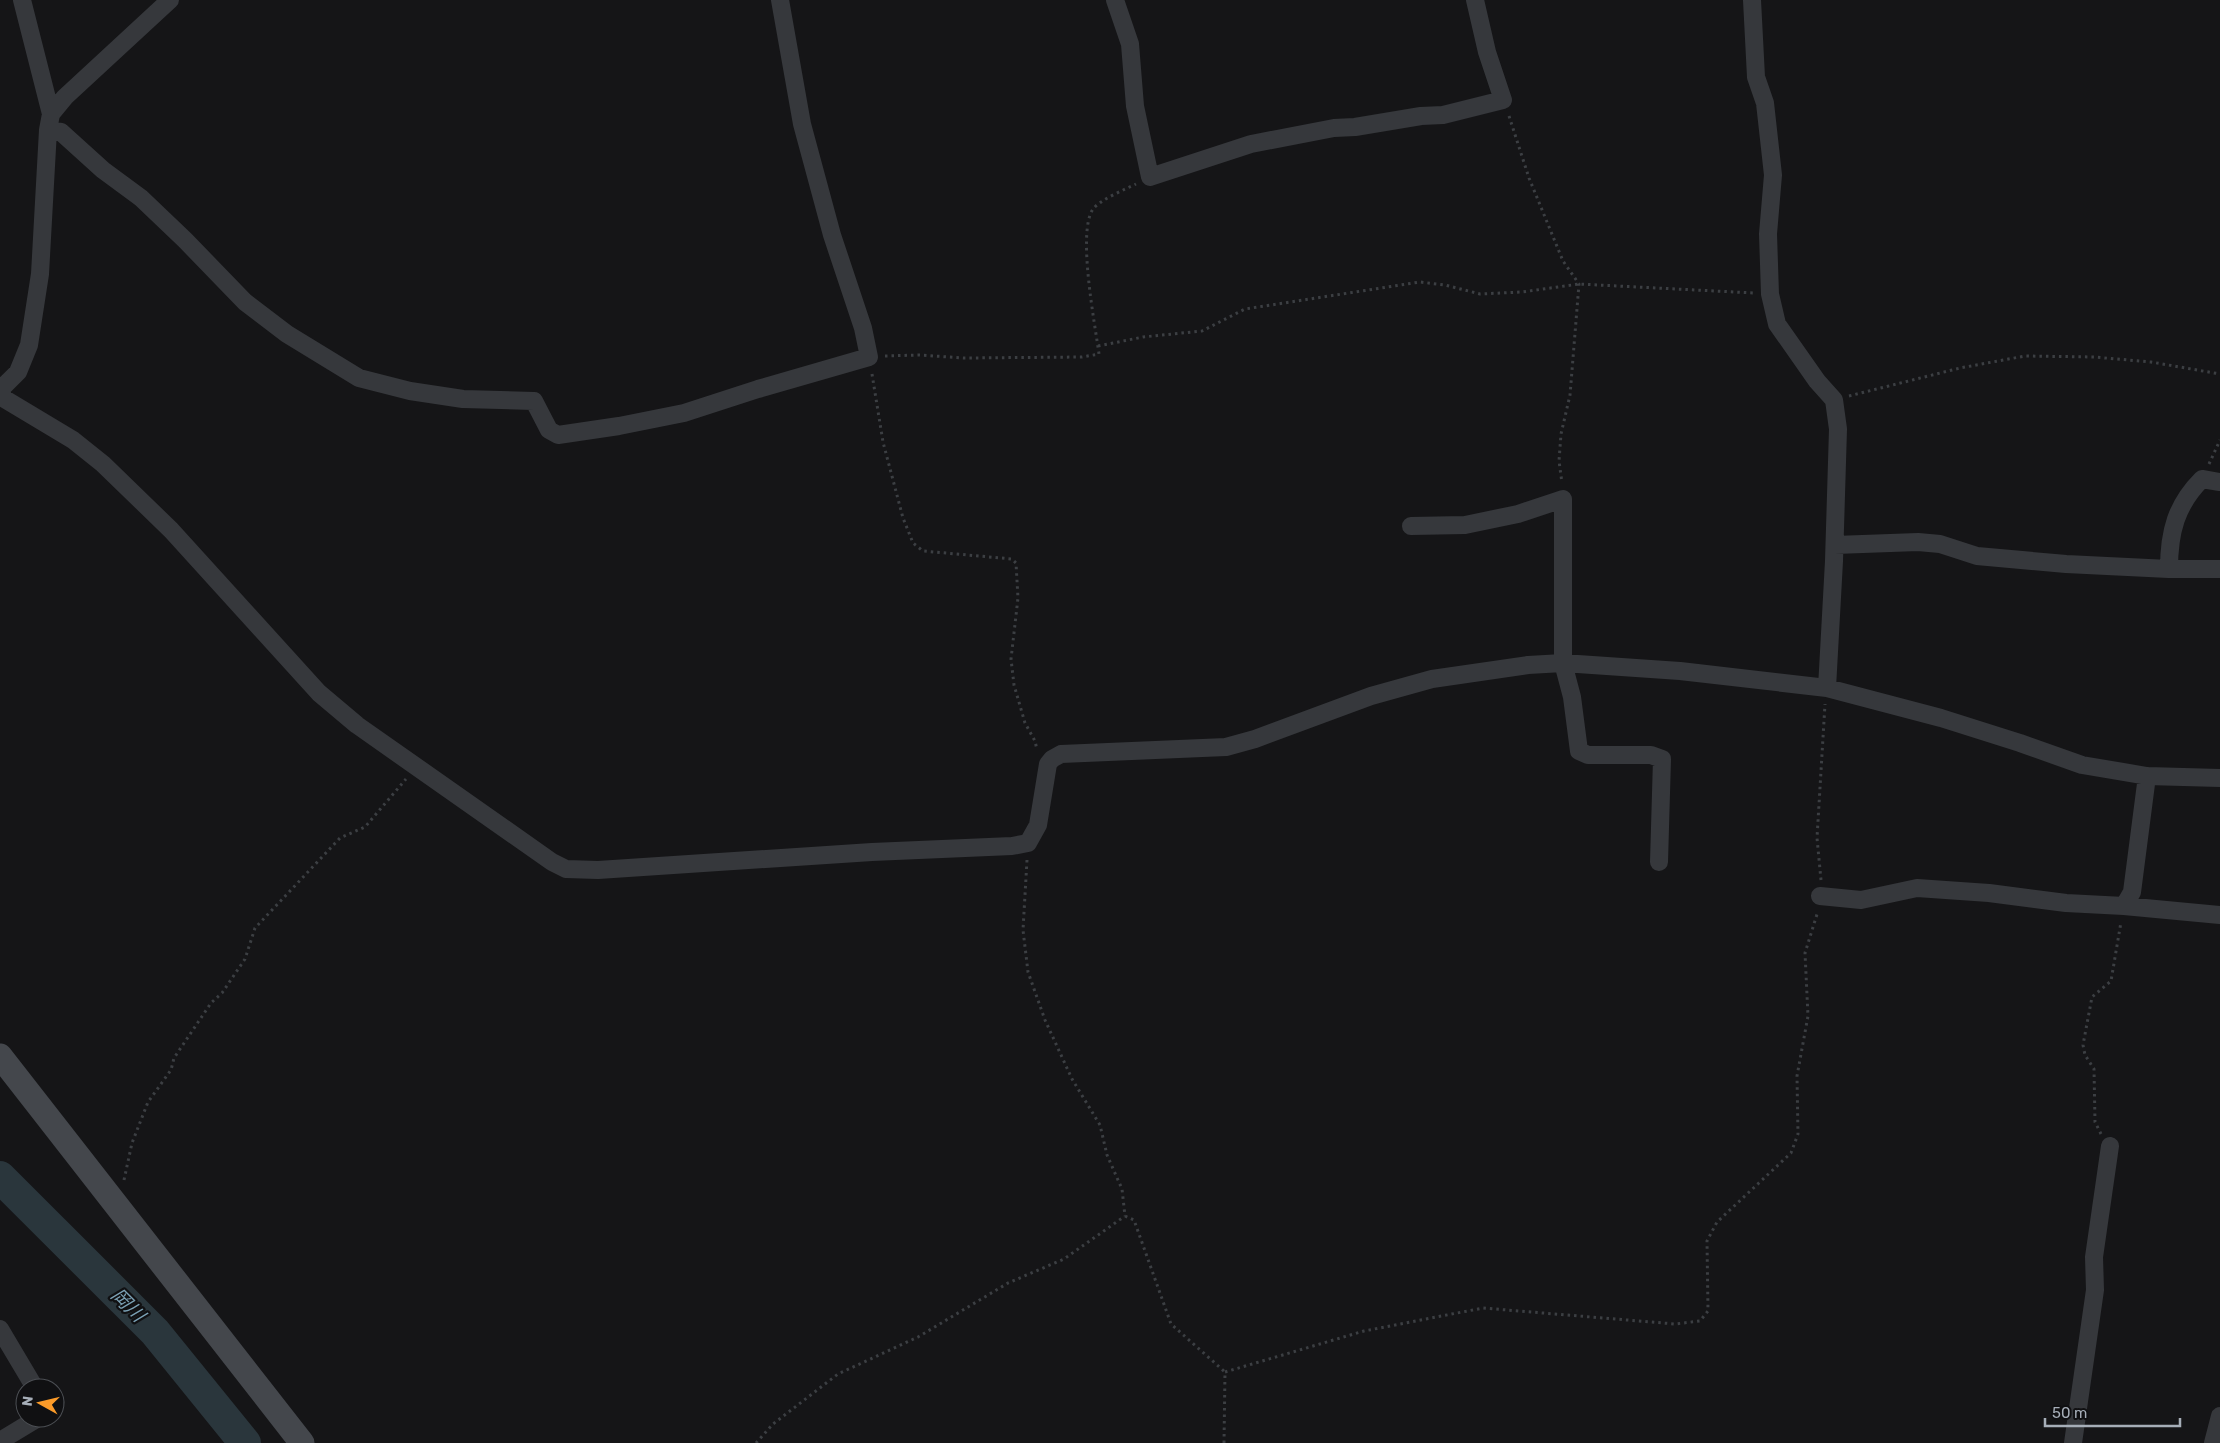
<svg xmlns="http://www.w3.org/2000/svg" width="2220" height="1443" font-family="Rubik,'Noto Sans JP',sans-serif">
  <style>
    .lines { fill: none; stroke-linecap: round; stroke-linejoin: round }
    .river { stroke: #2a363c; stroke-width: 32 }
    .path { stroke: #3c3f43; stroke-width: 3; stroke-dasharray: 2.5 4; stroke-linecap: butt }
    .street { stroke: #36383c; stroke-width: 18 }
    .secondary { stroke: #44474c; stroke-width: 25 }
    .labels { text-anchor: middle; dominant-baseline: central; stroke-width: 4.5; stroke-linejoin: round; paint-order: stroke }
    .water-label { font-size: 19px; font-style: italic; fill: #7ba1b5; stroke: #101012 }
  </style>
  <rect width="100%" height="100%" fill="#151517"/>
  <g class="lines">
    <path class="river" d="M0 1177 155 1332 245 1443"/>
    <path class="path" d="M1509 116 1529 178 1563 261 1579 284 1570 395 1561 434 1559 461 1562 483
      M1098 346 1143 337 1202 331 1245 309 1420 282 1445 285 1480 294 1522 292 1579 284 1754 293
      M885 356 919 355 964 358 1082 357 1099 354C1095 324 1077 232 1093 209 1101 199 1124 190 1136 184
      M872 374 883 442 903 518 913 543 923 551 1012 559 1016 563 1018 598 1011 659 1014 685 1025 723 1035 741 1037 750
      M1849 396 1960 368 2025 356 2094 357 2151 362 2220 374
      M2209 464 2220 440
      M1027 860 1023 930 1028 972 1045 1020 1072 1079 1100 1125 1107 1155 1122 1189 1125 1216
      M1821 880 1817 838 1825 704
      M2101 1134 2095 1122 2094 1069 2085 1055 2083 1045 2092 997 2111 981 2121 922
      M124 1180 132 1143 148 1102 171 1070 174 1058 211 1003 222 993 245 959 255 928 340 838 365 827 406 779
      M1125 1216 1134 1220 1171 1324 1225 1372
      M1225 1372 1364 1331 1483 1308 1675 1324 1700 1321 1708 1311 1707 1241 1717 1222 1791 1153 1798 1134 1797 1076 1808 1016 1805 953 1818 911
      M756 1443 773 1424 838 1374 918 1337 1008 1283 1064 1259 1125 1216
      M1224 1443 1225 1372"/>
    <path class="street" d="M22 0 51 114
      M1115 0 1130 44 1135 106 1150 177 1251 144 1334 128 1355 127 1421 116 1443 115 1503 100 1487 52 1475 0
      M1752 0 1756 77 1765 103 1773 175 1768 234 1770 294 1777 324 1817 381 1834 400 1838 429 1834 561 1827 688
      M48 130 61 132 103 170 141 198 185 240 245 302 287 334 359 378 410 391 463 399 534 401 549 430 558 435 619 426 684 413 758 389 869 357 863 328 832 235 802 124 780 0
      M0 390 18 372 29 345 40 274 48 130 51 114 65 97 170 0
      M1 390 3 398 73 440 103 464 171 530 319 693 357 725 552 862 566 869 598 870 872 852 1012 846 1028 843 1038 825 1048 764 1052 759 1061 754 1226 747 1255 739 1371 696 1432 679 1528 665 1563 663 1680 671 1827 688 1941 718 2020 743 2082 765 2147 776 2220 778
      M1411 526 1465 525 1518 514 1563 499V663L1572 697 1579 751 1588 755H1651L1662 759 1659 862
      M1835 545 1918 542 1940 544 1977 556 2066 564 2169 569H2220
      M2169 569C2169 532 2176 505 2202 479L2220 482
      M2147 776 2132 892 2124 906 2220 915
      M1820 896 1861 900 1917 888 1989 893 2066 903 2124 906
      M0 1329 35 1388
      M0 1441 38 1418
      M2073 1443 2095 1290 2094 1257 2110 1146
      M2213 1443 2220 1416"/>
    <path class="secondary" d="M0 1056 302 1443"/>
  </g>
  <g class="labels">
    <g class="water-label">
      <text transform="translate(128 1305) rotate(45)">岡川</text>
    </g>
  </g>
  <g transform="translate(40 1403) rotate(278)"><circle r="24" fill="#101012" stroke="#4c4f54"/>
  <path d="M0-4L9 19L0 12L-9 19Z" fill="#fb9b29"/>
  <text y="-8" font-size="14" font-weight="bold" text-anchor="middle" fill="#a6aeb8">N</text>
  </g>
  <path d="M2045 1418v8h135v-8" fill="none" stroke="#a6aeb8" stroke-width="2.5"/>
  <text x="2052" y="1418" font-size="15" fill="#a6aeb8" stroke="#101012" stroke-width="4" paint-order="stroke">50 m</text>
</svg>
